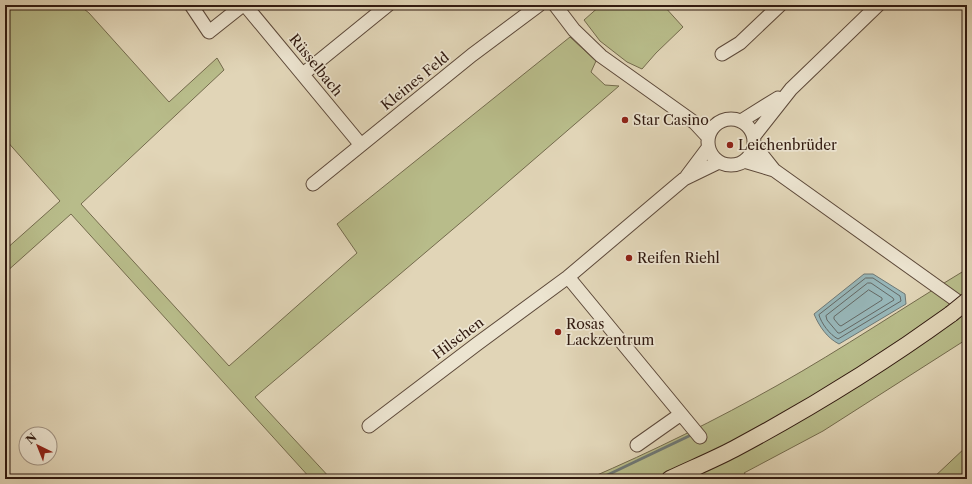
<svg xmlns="http://www.w3.org/2000/svg" width="972" height="484" font-family="'Libre Caslon Text',serif">
  <style>
    .green { fill: #b8bc8a; stroke: #746b4d }
    .water { fill: #97b6b8; stroke: #6e7875 }
    .lines { fill: none; stroke-linecap: round; stroke-linejoin: round }
    .shore { stroke: #646864; stroke-width: 1 }
    .stream { stroke: #6e7875; stroke-width: 3 }
    .minor-casing { stroke: #5d493a; stroke-width: 15 }
    .major-casing { stroke: #311a10; stroke-width: 18 }
    .minor { stroke: #ece4d0; stroke-width: 13 }
    .major { stroke: #e1d5b7; stroke-width: 16 }
    .major-bridge-casing { stroke: #311a10; stroke-width: 18; stroke-linecap: butt }
    .major-bridge { stroke: #e1d5b7; stroke-width: 16 }
    .poi-dot { fill: #8f2418; stroke: #ece4d0; stroke-width: 1.5 }
    .labels { text-anchor: middle; dominant-baseline: central; stroke-width: 3.5; stroke-linejoin: round; paint-order: stroke }
    .street-label { font-size: 14px; fill: #311a10; stroke: #ece4d0 }
    .poi-label { font-size: 14px; fill: #311a10; stroke: #ece4d0; text-anchor: start }
  </style>
  <rect width="100%" height="100%" fill="#e1d5b7"/>
  <filter id="stains"><feTurbulence type="fractalNoise" baseFrequency=".005" numOctaves="4"/><feColorMatrix values="0 0 0 0 .2 0 0 0 0 .09 0 0 0 0 .02 0 0 0 .5 -.17"/></filter>
  <radialGradient id="worn" r=".72"><stop offset=".6" stop-color="#630" stop-opacity="0"/><stop offset="1" stop-color="#630" stop-opacity=".3"/></radialGradient>
  <path class="green" d="M5 5H79L89 13 169 102 217 58 224 70 81 204 229 366 357 253 337 224 570 37 596 61 591 72 605 85 619 86 472 213 255 397 331 479H311L71 214 5 273V250L60 201 5 139Z
    M601 5 664 6 683 27 656 53 642 69 627 62 600 41 584 20Z
    M967 269V339L823 431 744 473 751 479H588C653 451 716 420 778 385 842 349 904 307 967 269Z
    M967 446V479H932Z"/>
  <path class="water" d="M864 274H873L905 294 906 304 839 344C827 338 819 326 814 314Z"/>
  <g class="lines">
    <path class="shore" d="M866 278H873L900 296 901 301 838 339C830 335 821 323 819 315Z
      M868 283H871L893 298 894 300 840 333H838L827 320 826 316Z
      M869 290 882 298V300L841 326 839 325 834 319V317Z"/>
    <path class="stream" d="M599 479 689 436"/>
    <defs>
      <path id="minor" d="M191 5 209 32 243 5
        M245 5 361 145
        M555 5 574 30 601 56 695 123 708 137
        M722 54 740 43 780 5
        M303 74 388 5
        M708 142a23 23 0 1 1 46 0a23 23 0 1 1-46 0Z
        M741 121 778 98
        M754 136 791 89 878 5
        M754 145 774 170 967 308
        M744 161 774 170
        M687 176 708 148
        M313 184 472 55 539 5
        M568 277 700 437
        M369 426 477 344 568 277 678 184 684 179 719 162
        M637 445 681 414"/>
      <path id="major" d="M670 479C691 469 713 460 734 449 809 409 882 364 951 314"/>
    </defs>
    <use href="#minor" class="minor-casing"/>
    <use href="#major" class="major-casing"/>
    <use href="#minor" class="minor"/>
    <use href="#major" class="major"/>
    <defs>
      <path id="major-bridge" d="M951 314 967 301"/>
    </defs>
    <use href="#major-bridge" class="major-bridge-casing"/>
    <use href="#major-bridge" class="major-bridge"/>
  </g>
  <g class="poi-dot">
    <circle cx="625" cy="120" r="4"/>
    <circle cx="730" cy="145" r="4"/>
    <circle cx="629" cy="258" r="4"/>
    <circle cx="558" cy="332" r="4"/>
  </g>
  <g class="labels">
    <g class="street-label">
      <text transform="translate(316 65) rotate(51)">Rüsselbach</text>
      <text transform="translate(415 81) rotate(-39)">Kleines Feld</text>
      <text transform="translate(458 338) rotate(-37)">Hilschen</text>
    </g>
    <g class="poi-label">
      <text x="633" y="120">Star Casino</text>
      <text x="738" y="145">Leichenbrüder</text>
      <text x="637" y="258">Reifen Riehl</text>
      <text x="566" y="324">Rosas<tspan x="566" dy="16">Lackzentrum</tspan></text>
    </g>
  </g>
  <rect width="972" height="484" fill="none" stroke="#e1d5b7" stroke-width="20"/>
  <rect x="6" y="6" width="960" height="472" fill="none" stroke="#311a10" stroke-width="2"/>
  <rect x="10" y="10" width="952" height="464" fill="none" stroke="#311a10"/>
  <g transform="translate(38 446) rotate(317)"><circle r="19" fill="#ece4d0" stroke="#a19383"/>
  <path d="M0-3L7 15L0 10L-7 15Z" fill="#8f2418"/>
  <text y="-6" font-size="11" font-weight="bold" text-anchor="middle" fill="#311a10">N</text>
  </g>
  <rect width="100%" height="100%" filter="url(#stains)"/>
  <rect width="100%" height="100%" fill="url(#worn)"/>
</svg>
